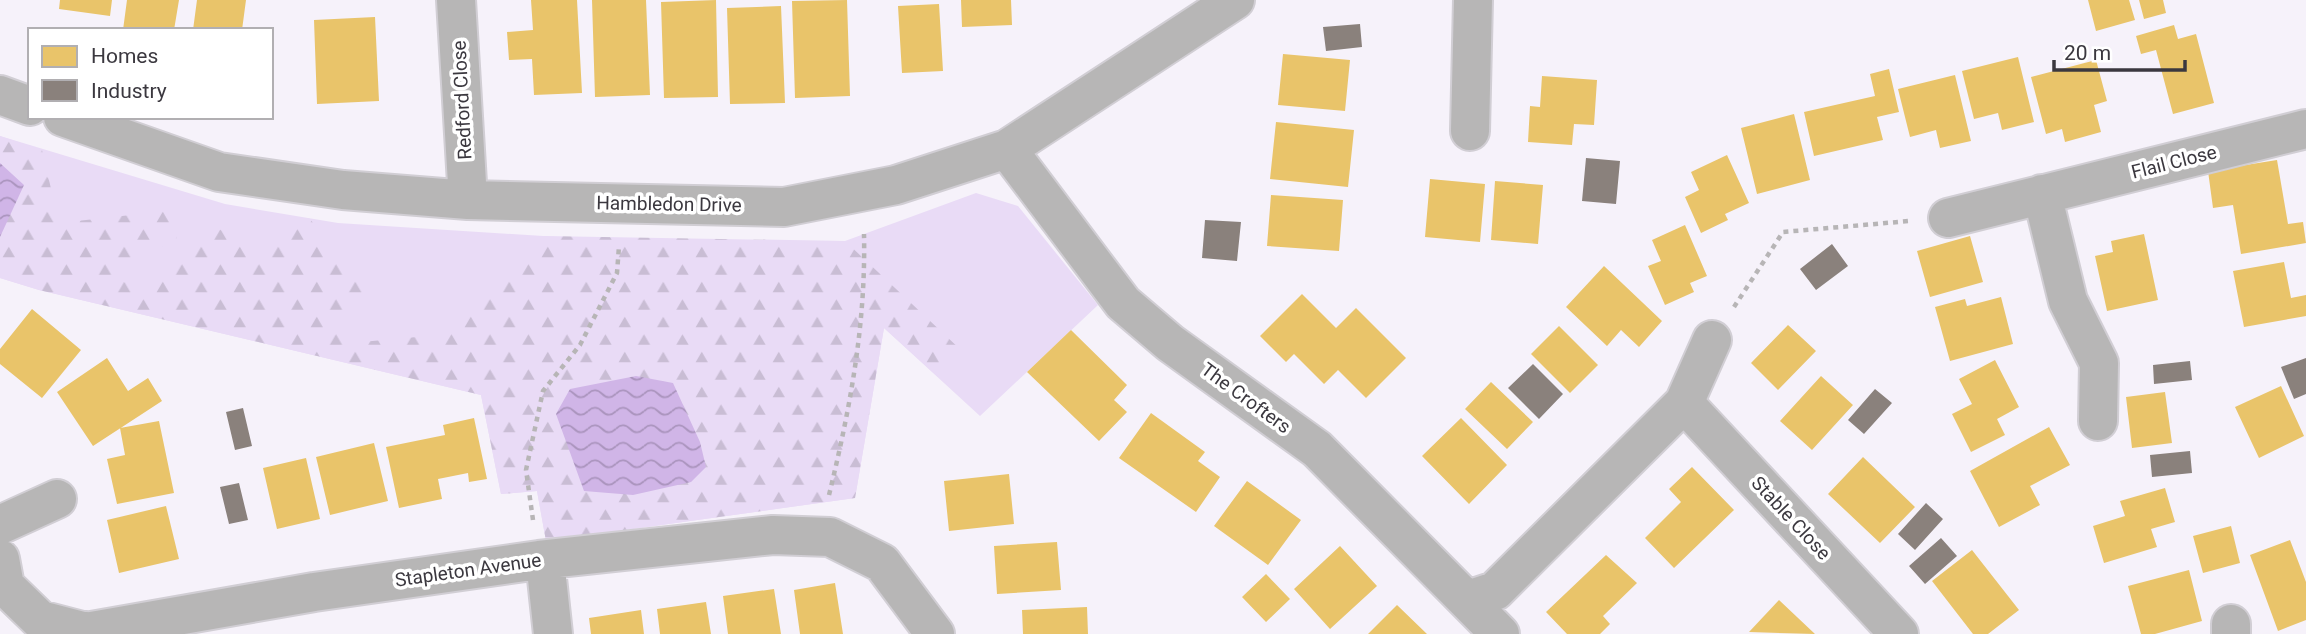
<svg xmlns="http://www.w3.org/2000/svg" width="2306" height="634" font-family="Roboto,sans-serif">
  <style>
    .grass { fill: #e9dbf6 }
    .forest { fill: url(#forest-firs) }
    .water { fill: url(#water-waves) }
    .homes { fill: #e9c46a }
    .industry { fill: #8a817c }
    .lines { fill: none; stroke-linecap: round; stroke-linejoin: round }
    .street-casing { stroke: #d1ced4; stroke-width: 42 }
    .path { stroke: #b7b5b6; stroke-width: 4.5; stroke-dasharray: 5 5; stroke-linecap: butt }
    .street { stroke: #b7b6b6; stroke-width: 38 }
    .labels { text-anchor: middle; dominant-baseline: central; stroke-width: 7; stroke-linejoin: round; paint-order: stroke }
    .street-label { font-size: 19px; fill: #3b383f; stroke: #fff }
  </style>
  <defs>
    <pattern id="forest-firs" width="22" height="20" patternUnits="userSpaceOnUse" patternTransform="scale(1.75)"><rect width="22" height="20" fill="#e9dbf6"/><path d="M5 1l3.5 6h-7zM16 11l3.5 6h-7z" fill="#c9bdd4"/></pattern>
    <pattern id="water-waves" width="16" height="10" patternUnits="userSpaceOnUse" patternTransform="scale(1.75)"><rect width="16" height="10" fill="#d0b5e7"/><path d="M0 5q4-4 8 0t8 0" fill="none" stroke="#aa94bd"/></pattern>
  </defs>
  <rect width="100%" height="100%" fill="#f6f2fa"/>
  <path class="grass" d="M0 136 225 204 338 223 606 240 845 241 976 193 1018 206 1098 305 980 416 884 328 855 498 546 541 537 491 501 494 481 395 39 290 0 278Z"/>
  <path class="forest" d="M0 136 42 150 59 223 176 210 177 238 109 278C151 296 189 255 219 229L267 251 309 218 334 248 379 286 329 325 350 343 417 337 451 329 544 236 845 241 962 351 938 377 884 328 855 498 546 541 537 491 501 494 481 395 39 290 0 278Z"/>
  <path class="water" d="M0 163 24 185 0 237Z
    M636 376 673 383 700 442 706 467 691 482 633 495 584 491 556 414 570 389Z"/>
  <path class="homes" d="M60 0H112L110 16 59 9Z
    M127 0H179L174 30H123Z
    M197 0H246L242 30H193Z
    M531 0H577L582 93 534 95 532 59 509 60 507 32 533 30Z
    M592 0H646L650 95 595 97Z
    M716 0 718 97 664 98 661 2Z
    M847 0 850 96 795 98 792 1Z
    M961 0H1011L1012 25 962 27Z
    M2088 0H2129L2135 20 2096 31Z
    M2139 0H2163L2166 13 2144 19Z
    M939 4 943 71 902 73 898 6Z
    M781 6 785 103 730 104 727 8Z
    M375 17 379 101 317 104 314 20Z
    M2174 25 2178 39 2196 34 2214 103 2173 114 2156 50 2141 54 2136 36Z
    M1283 54 1350 60 1345 111 1278 105Z
    M2018 57 2034 122 2002 130 1998 113 1974 119 1962 71Z
    M2096 60 2107 101 2094 105 2101 132 2065 142 2062 129 2046 134 2031 77Z
    M1889 69 1899 112 1877 117 1883 140 1814 156 1804 112 1875 96 1870 74Z
    M1955 75 1971 141 1940 148 1936 130 1910 137 1898 89Z
    M1542 76 1597 80 1594 125 1574 124 1572 145 1528 142 1530 106 1540 107Z
    M1794 114 1810 180 1757 194 1741 128Z
    M1276 122 1354 130 1348 187 1270 179Z
    M1727 155 1749 203 1725 214 1728 220 1701 233 1685 197 1699 190 1691 172Z
    M2277 160 2288 224 2303 222 2306 243 2241 254 2233 205 2213 208 2208 171Z
    M1430 179 1485 184 1480 242 1425 237Z
    M1495 181 1543 185 1538 244 1491 240Z
    M1271 195 1343 200 1339 251 1267 246Z
    M1685 225 1707 276 1690 283 1694 292 1665 305 1648 266 1661 261 1652 240Z
    M2144 234 2158 300 2107 311 2095 256 2113 252 2111 241Z
    M1970 236 1983 282 1930 297 1917 251Z
    M2284 262 2291 298 2306 295V316L2244 327 2233 271Z
    M1604 266 1662 321 1639 347 1621 330 1607 346 1566 307Z
    M1302 294 1336 328 1356 308 1406 358 1366 398 1338 370 1324 384 1294 354 1286 362 1260 336Z
    M2001 297 2013 344 1950 361 1935 307 1965 299 1967 306Z
    M32 309 81 350 42 398 0 364V349Z
    M1788 325 1816 351 1778 390 1751 363Z
    M1559 326 1598 365 1570 393 1531 354Z
    M1071 330 1127 385 1114 400 1127 412 1099 441 1027 372Z
    M107 358 128 391 148 378 162 401 93 446 57 392Z
    M1995 360 2019 407 1997 419 2005 435 1971 452 1952 414 1972 404 1959 379Z
    M1821 376 1853 405 1812 450 1780 421Z
    M1491 382 1533 422 1507 449 1465 409Z
    M2281 386 2304 436 2259 458 2235 407Z
    M2165 392 2172 443 2132 448 2126 397Z
    M1151 413 1205 452 1198 461 1220 477 1196 512 1119 458Z
    M474 418 487 479 469 482 468 473 438 479 442 499 399 508 386 447 445 435 443 425Z
    M1461 418 1507 465 1469 504 1422 456Z
    M159 421 174 493 117 504 107 459 125 455 120 428Z
    M2049 427 2070 465 2030 486 2040 505 1999 527 1970 471Z
    M374 443 388 501 330 515 316 457Z
    M1863 457 1915 507 1880 543 1828 494Z
    M306 458 320 519 277 529 263 468Z
    M1692 467 1734 510 1674 568 1645 538 1681 502 1669 489Z
    M1009 474 1014 524 949 531 944 481Z
    M1247 481 1301 520 1268 565 1214 526Z
    M2165 488 2175 522 2151 529 2157 547 2104 563 2093 526 2125 516 2120 501Z
    M166 506 179 559 119 573 107 520Z
    M2231 526 2240 563 2203 573 2193 536Z
    M2290 540 2306 582V620L2278 631 2250 555Z
    M1057 542 1061 590 997 594 994 546Z
    M1340 546 1377 586 1330 629 1294 589Z
    M1972 550 2019 610 1988 634H1973L1932 581Z
    M1606 555 1637 583 1603 616 1610 624 1600 634H1567L1546 612Z
    M2189 570 2202 621 2155 634H2141L2128 586Z
    M1266 574 1290 599 1266 622 1242 597Z
    M835 583 843 634H800L794 590Z
    M774 589 781 634H728L723 596Z
    M1779 600 1815 634 1749 632Z
    M706 602 711 634H660L657 609Z
    M1397 605 1427 634H1368Z
    M1087 607 1088 634H1023L1022 610Z
    M641 610 644 634H591L589 618Z"/>
  <path class="industry" d="M1360 24 1362 47 1326 51 1323 27Z
    M1586 158 1620 161 1616 204 1582 201Z
    M1205 220 1241 222 1237 261 1202 258Z
    M1832 244 1848 266 1816 290 1800 269Z
    M2306 358V394L2294 399 2281 367Z
    M2190 361 2192 380 2154 384 2153 365Z
    M1533 364 1563 394 1539 419 1508 388Z
    M1875 389 1892 403 1864 434 1848 420Z
    M243 408 252 446 235 450 226 412Z
    M2190 451 2192 473 2152 477 2150 455Z
    M239 483 248 520 229 524 220 487Z
    M1926 503 1943 519 1915 550 1898 534Z
    M1941 538 1957 556 1925 584 1909 566Z"/>
  <g class="lines">
    <defs>
      <path id="street" d="M456 0 468 200
        M0 95 30 106
        M63 117 219 172 343 190 468 200 784 207 896 185 1007 149 1235 0
        M1470 131 1473 0
        M1007 149 1123 303 1170 343 1317 449 1500 634
        M2042 194 2068 301 2099 363 2098 421
        M1948 218 2306 129
        M1684 403 1899 634
        M0 525 57 499
        M0 559 5 586 40 620 86 632 314 592 539 560 773 535 830 537 882 563 935 634
        M545 560 553 634
        M1468 600 1495 591 1684 403 1712 340
        M2231 634V624"/>
    </defs>
    <use href="#street" class="street-casing"/>
    <path class="path" d="M1734 307 1783 232 1909 221
      M829 495C850 409 866 324 864 234
      M533 520 526 470 543 391 580 345 617 273 619 246"/>
    <use href="#street" class="street"/>
  </g>
  <g class="labels">
    <g class="street-label">
      <text transform="translate(462 100) rotate(-93)">Redford Close</text>
      <text transform="translate(2174 162) rotate(-14)">Flail Close</text>
      <text transform="translate(669 204) rotate(1)">Hambledon Drive</text>
      <text transform="translate(1246 398) rotate(36)">The Crofters</text>
      <text transform="translate(1791 518) rotate(47)">Stable Close</text>
      <text transform="translate(468 570) rotate(-8)">Stapleton Avenue</text>
    </g>
  </g>
  <rect x="28" y="28" width="245" height="91" fill="#ffffff" stroke="#b1afb2" stroke-width="2"/>
  <rect x="42" y="46" width="35" height="21" fill="#e9c46a" stroke="#b1afb2" stroke-width="2"/>
  <text x="91" y="63" font-size="21" fill="#3b383f">Homes</text>
  <rect x="42" y="80" width="35" height="21" fill="#8a817c" stroke="#b1afb2" stroke-width="2"/>
  <text x="91" y="98" font-size="21" fill="#3b383f">Industry</text>
  <path d="M2054 60v10h131v-10" fill="none" stroke="#3b383f" stroke-width="3.5"/>
  <text x="2064" y="60" font-size="21" fill="#3b383f" stroke="#ffffff" stroke-width="5" paint-order="stroke">20 m</text>
</svg>
